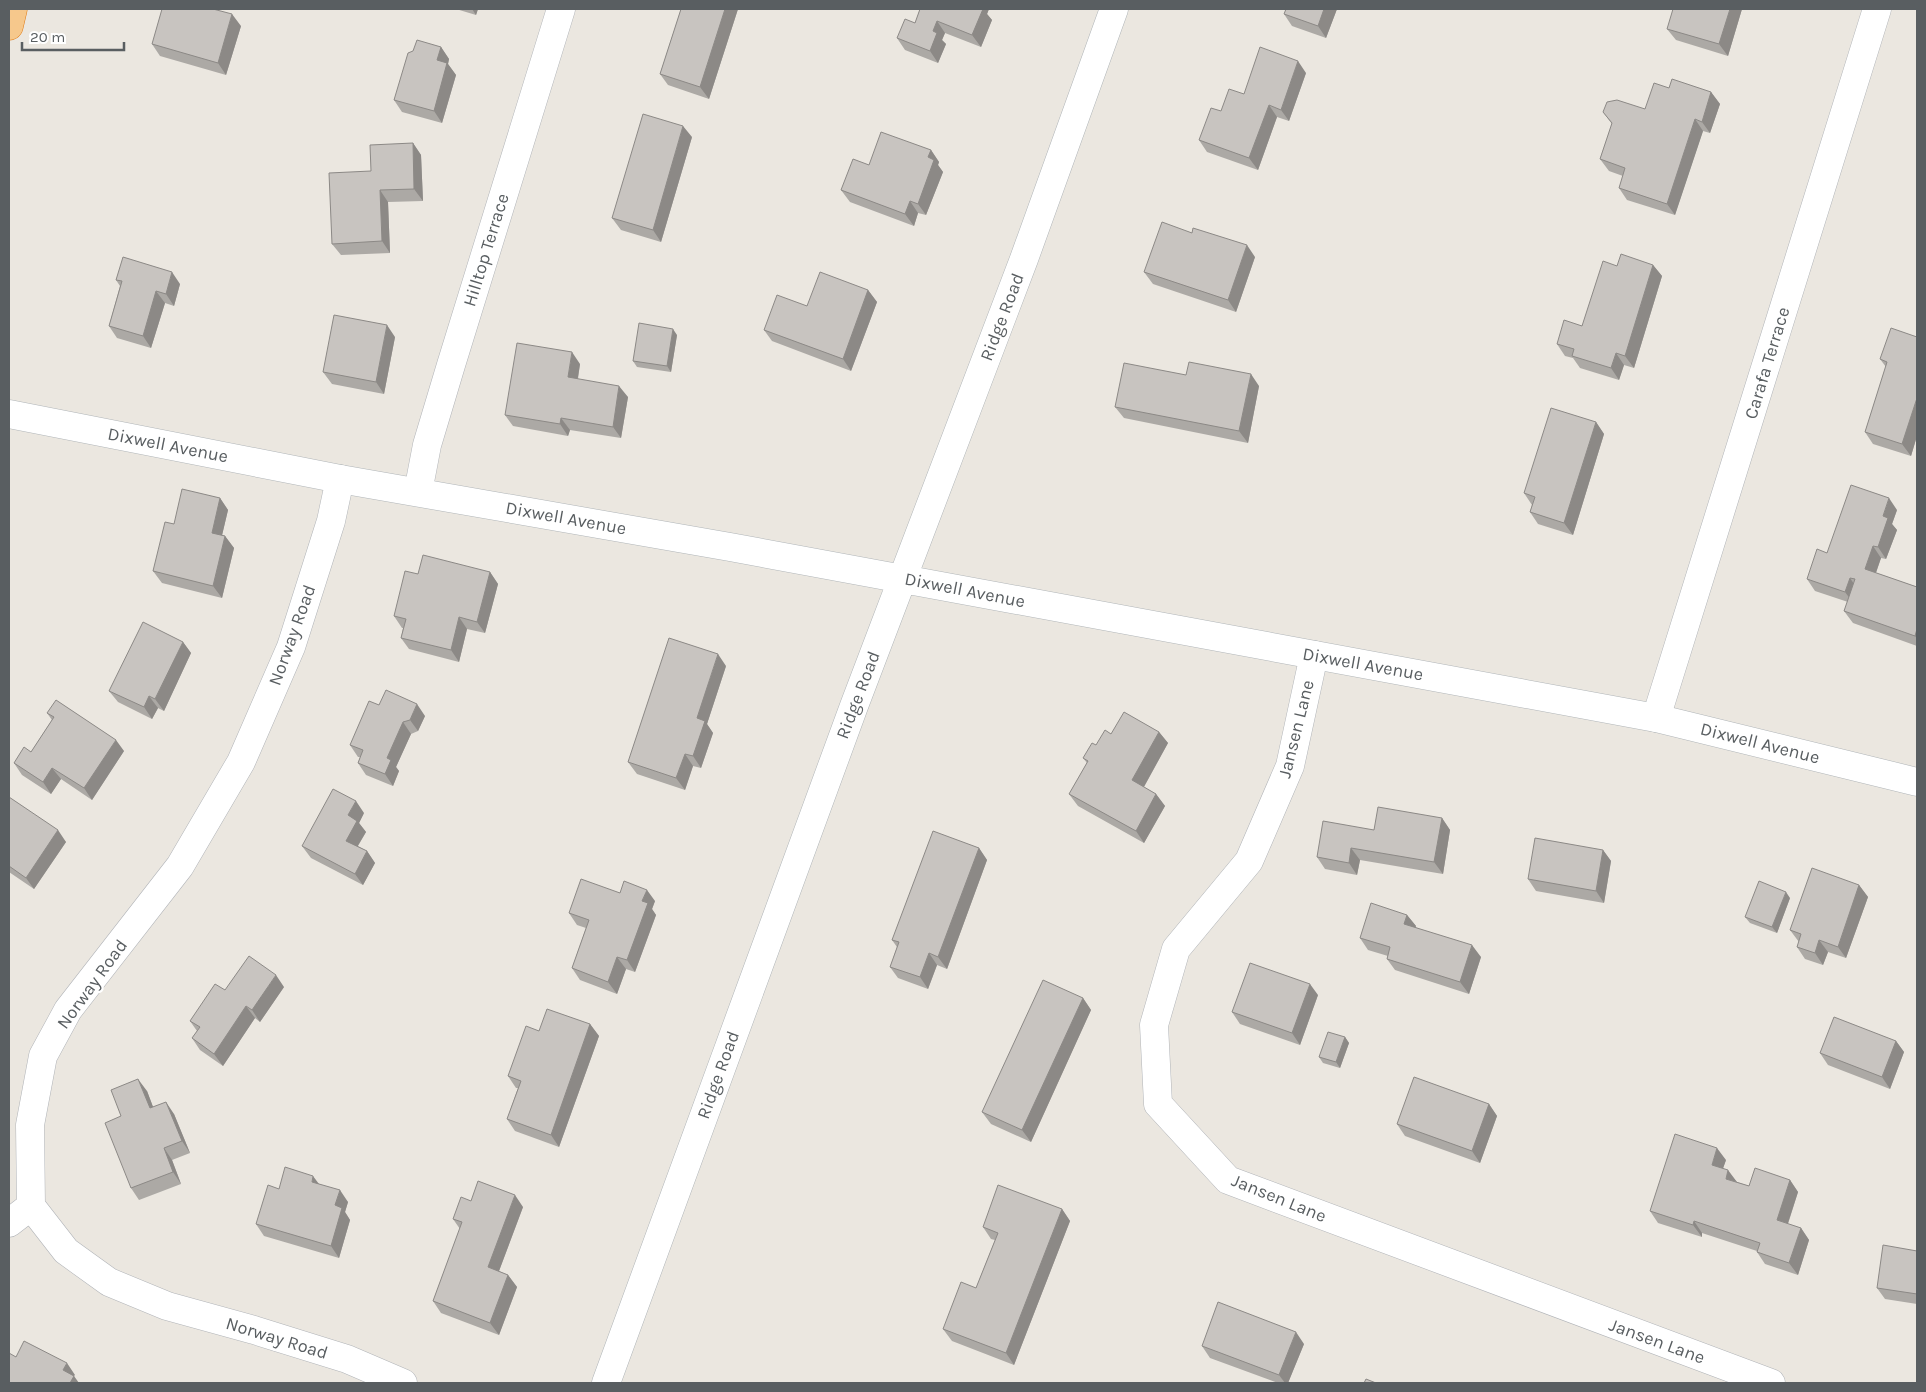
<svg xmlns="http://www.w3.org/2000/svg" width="1926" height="1392" font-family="Karla,sans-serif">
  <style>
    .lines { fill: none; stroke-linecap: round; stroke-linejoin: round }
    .minor-casing { stroke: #b1b4b8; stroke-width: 29 }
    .secondary-casing { stroke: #b0b5b8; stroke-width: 29 }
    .motorway-casing { stroke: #df770d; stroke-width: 29 }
    .minor { stroke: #fff; stroke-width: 28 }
    .secondary { stroke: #fff; stroke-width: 28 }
    .motorway { stroke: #f6c88c; stroke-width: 28 }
    .wall { fill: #aca9a5 }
    .shaded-wall { fill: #8c8986 }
    .building { fill: #c8c4c0; stroke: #8c8986 }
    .labels { text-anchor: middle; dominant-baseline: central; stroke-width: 4.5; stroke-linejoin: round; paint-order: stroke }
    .street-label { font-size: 18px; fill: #595e61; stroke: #fff }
  </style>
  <rect width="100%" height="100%" fill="#ebe7e0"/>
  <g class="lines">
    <defs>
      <path id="minor" d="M340 479 331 521 291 647 241 762 180 866 68 1010 43 1056 30 1125 31 1206 66 1251 109 1282 167 1306 254 1330 347 1359 403 1383
        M418 492 427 445 451 365 561 9
        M1314 655 1290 766 1249 861 1176 949 1154 1025 1158 1104 1228 1180 1771 1383
        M1656 718 1877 9
        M9 1223 31 1206"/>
      <path id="secondary" d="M9 414 340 479 730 547 1656 718 1917 782
        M606 1383 854 706 1024 259 1114 9"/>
      <path id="motorway" d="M9 26 13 9"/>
    </defs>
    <use href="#minor" class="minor-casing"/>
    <use href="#secondary" class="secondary-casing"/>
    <use href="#motorway" class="motorway-casing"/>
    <use href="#minor" class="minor"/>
    <use href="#secondary" class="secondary"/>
    <use href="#motorway" class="motorway"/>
  </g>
  <path class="wall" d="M456 9H478L476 15Z
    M681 9H738L709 99 668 85 660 74Z
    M920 9H989L987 14 992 20 981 47 945 33 942 40 946 44 938 63 905 50 897 38 915 23Z
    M1337 9 1326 38 1292 26 1284 14Z
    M1742 9 1728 56 1676 40 1667 29Z
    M241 26 226 75 160 56 152 44Z
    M441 47 449 59 448 64 456 75 442 123 402 112 394 100Z
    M1306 73 1289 121 1277 117 1258 170 1207 152 1199 140 1221 111 1244 94Z
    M1669 88 1711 92 1720 104 1710 133 1703 131 1675 215 1627 200 1619 188 1623 176 1609 171 1600 159 1612 124 1603 112 1645 109Z
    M692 137 661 242 621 230 612 218Z
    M413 143 421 155 423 201 388 202 390 253 341 255 332 244Z
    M931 150 939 162 938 165 943 172 926 215 918 213 914 226 850 202 841 190 869 165Z
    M1255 257 1236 312 1153 284 1144 272Z
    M1653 265 1662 276 1634 368 1624 365 1619 380 1580 368 1573 358 1565 356 1557 344 1582 326 1617 266Z
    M116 280 180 284 174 306 165 303 151 348 117 338 109 326 120 286Z
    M868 290 877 302 851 371 772 341 764 330 807 306Z
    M677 335 671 372 637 367 633 361Z
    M395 337 384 394 332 384 323 372Z
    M1917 337V436L1911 456 1873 444 1865 432 1886 367 1880 359Z
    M580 364 578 379 628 397 621 438 570 430 568 436 513 426 505 415Z
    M1186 375 1259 386 1248 443 1124 418 1115 407Z
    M1596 422 1604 434 1573 535 1538 524 1530 512 1532 505 1524 493Z
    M220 498 228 510 222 535 225 536 234 548 222 598 162 583 153 571 174 524Z
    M1897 510 1892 524 1897 530 1886 559 1881 558 1876 573 1917 587V646L1853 623 1844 611 1848 602 1815 591 1807 579 1827 553Z
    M490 572 498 584 485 633 467 629 459 662 409 649 401 638 403 628H402L394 616 418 574Z
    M183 642 191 653 164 711 158 708 152 719 118 702 109 691Z
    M726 666 707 724 713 733 701 768 693 766 685 790 637 774 628 762Z
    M379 705 425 716 418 731 411 734 396 767 399 771 393 786 366 775 358 763 360 757H358L350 745Z
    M47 713 124 751 92 800 61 779 51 794 22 775 14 763 31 752 52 720Z
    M1159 732 1168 743 1144 787 1156 794 1165 806 1144 843 1078 806 1069 794 1087 763 1083 758 1111 734Z
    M9 797 66 842 34 889 9 872Z
    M364 813 359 823 366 832 358 846 367 851 375 863 363 885 311 858 302 846Z
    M1442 818 1450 830 1443 874 1360 860 1357 875 1325 869 1317 857 1374 830Z
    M979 848 987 860 947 969 937 965 928 989 898 978 890 967 897 947 892 940Z
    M1603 850 1611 861 1604 903 1536 891 1528 879Z
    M1859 885 1868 897 1846 958 1828 952 1823 965 1805 959 1797 947 1799 942 1790 930Z
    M620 893 655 901 652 909 656 915 635 972 626 969 617 994 580 980 572 968 586 928 577 925 569 913Z
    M1790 898 1777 933 1750 923 1745 917Z
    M1407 915 1416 926 1415 927 1481 957 1469 994 1395 970 1387 959 1388 956 1368 950 1360 938Z
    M284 987 260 1022 255 1018 223 1066 200 1050 192 1038 197 1031 190 1021 225 990Z
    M1318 995 1300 1045 1240 1024 1232 1012Z
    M1083 998 1091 1010 1031 1142 991 1124 982 1112Z
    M590 1024 599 1036 559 1147 515 1131 507 1119 518 1088H516L508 1076 539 1031Z
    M1345 1037 1349 1043 1340 1068 1323 1063 1319 1057Z
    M1896 1041 1904 1052 1890 1089 1828 1065 1820 1053Z
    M147 1091 153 1107 174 1114 190 1153 172 1160 181 1184 139 1200 131 1188 121 1116Z
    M1489 1104 1497 1116 1480 1163 1405 1136 1397 1124Z
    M1726 1160 1723 1168 1737 1182 1749 1186 1790 1180 1798 1192 1788 1224 1801 1228 1809 1240 1798 1275 1765 1264 1757 1252V1251L1702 1233V1237L1658 1223 1650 1211Z
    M319 1184 348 1202 345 1212 350 1220 339 1258 264 1236 256 1224 279 1189Z
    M471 1201 523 1207 499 1271 508 1275 517 1287 499 1335 441 1313 433 1301 460 1229 453 1219Z
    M1062 1209 1070 1221 1014 1365 952 1341 943 1329 976 1288 995 1240 991 1239 983 1227Z
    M1917 1251V1304L1885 1299 1877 1288Z
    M1304 1344 1288 1383H1278L1210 1358 1202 1346Z"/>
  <path class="shaded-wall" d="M472 9H478L476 15Z
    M725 9H738L709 99 700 87Z
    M979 9H989L987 14 992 20 981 47 972 35Z
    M1324 9H1337L1326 38 1318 26Z
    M1730 9H1742L1728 56 1719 44Z
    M232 14 241 26 226 75 218 63Z
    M937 21 945 33 942 40 946 44 938 63 930 51 933 31Z
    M441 47 449 59 448 64 456 75 442 123 434 111 437 60Z
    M1298 61 1306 73 1289 121 1281 110Z
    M1711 92 1720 104 1710 133 1702 122Z
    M1269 105 1277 117 1258 170 1249 158Z
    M1695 119 1703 131 1675 215 1667 204Z
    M683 126 692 137 661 242 653 230Z
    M413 143 421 155 423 201 414 189Z
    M931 150 939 162 938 165 943 172 926 215 918 204 928 157Z
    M380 190 388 202 390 253 382 241Z
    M910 201 918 213 914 226 905 214Z
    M1247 245 1255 257 1236 312 1228 300Z
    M1653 265 1662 276 1634 368 1625 356Z
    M172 272 180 284 174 306 166 294Z
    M868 290 877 302 851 371 843 359Z
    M156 291 165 303 151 348 143 336Z
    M387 325 395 337 384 394 376 382Z
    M673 329 677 335 671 372 667 366Z
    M572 352 580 364 576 389 568 377Z
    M1616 353 1624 365 1619 380 1611 368Z
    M1251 374 1259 386 1248 443 1239 431Z
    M619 386 628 397 621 438 613 427Z
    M1917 398V436L1911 456 1902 444Z
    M561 418 570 430 568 436 560 424Z
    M1596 422 1604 434 1573 535 1564 523Z
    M220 498 228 510 220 544 212 533Z
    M1889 498 1897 510 1892 524 1897 530 1886 559 1878 547 1883 516Z
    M225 536 234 548 222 598 213 586Z
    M1873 546 1881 558 1873 581 1865 569Z
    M490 572 498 584 485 633 477 622Z
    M1850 578 1858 590 1854 604 1845 592Z
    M459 617 467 629 459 662 451 650Z
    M1917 629V639L1915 636Z
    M183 642 191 653 164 711 155 699Z
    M718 654 726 666 707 724 713 733 701 768 693 756 697 718Z
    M149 696 158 708 152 719 144 707Z
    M417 704 425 716 418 731 410 720Z
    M403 722 411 734 396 767 399 771 393 786 385 774 387 758Z
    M1159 732 1168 743 1141 792 1132 780Z
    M116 740 124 751 92 800 84 788Z
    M685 754 693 766 685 790 676 778Z
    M52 768 61 779 51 794 43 782Z
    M1156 794 1165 806 1144 843 1136 831Z
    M356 801 364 813 359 823 366 832 354 852 346 841 348 815Z
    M1442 818 1450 830 1443 874 1434 862Z
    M58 830 66 842 34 889 26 878Z
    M979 848 987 860 947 969 938 957Z
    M1351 848 1360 860 1357 875 1349 863Z
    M1603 850 1611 861 1604 903 1596 891Z
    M367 851 375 863 363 885 355 874Z
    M1859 885 1868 897 1846 958 1838 947Z
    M647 890 655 901 652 909 656 915 635 972 627 960 642 901Z
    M1786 892 1790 898 1777 933 1772 927Z
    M1407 915 1416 926 1413 936 1404 924Z
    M1819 940 1828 952 1823 965 1815 953Z
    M1472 945 1481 957 1469 994 1460 982Z
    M929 953 937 965 928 989 920 977Z
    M617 957 626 969 617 994 608 982Z
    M276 975 284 987 260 1022 252 1010Z
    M1310 984 1318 995 1300 1045 1292 1033Z
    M1083 998 1091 1010 1031 1142 1022 1130Z
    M246 1006 255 1018 223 1066 214 1054Z
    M590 1024 599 1036 559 1147 551 1135Z
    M1345 1037 1349 1043 1340 1068 1336 1062Z
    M1896 1041 1904 1052 1890 1089 1882 1077Z
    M138 1079 147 1091 158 1120 150 1108Z
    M166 1102 174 1114 190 1153 182 1141Z
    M1489 1104 1497 1116 1480 1163 1472 1151Z
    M164 1148 172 1160 181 1184 173 1172Z
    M1717 1148 1726 1160 1720 1177 1712 1165Z
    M1728 1170 1737 1182 1726 1179Z
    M313 1176 322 1188 312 1182Z
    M1790 1180 1798 1192 1785 1232 1777 1220Z
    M340 1190 348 1202 345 1212 350 1220 339 1258 331 1246 335 1205Z
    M515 1195 523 1207 496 1279 488 1267Z
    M1062 1209 1070 1221 1014 1365 1006 1353Z
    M1694 1221 1702 1233V1237L1693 1225Z
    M1801 1228 1809 1240 1798 1275 1789 1263Z
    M508 1275 517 1287 499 1335 490 1323Z
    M1296 1332 1304 1344 1288 1383H1285L1279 1375Z
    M67 1363 75 1375 74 1376 79 1383H70L63 1370Z"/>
  <path class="building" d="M162 9H213L232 14 218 63 152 44Z
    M681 9H725L700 87 660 74Z
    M920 9H983L972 35 937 21 933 31 937 33 930 51 897 38 905 19 915 23Z
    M1286 9H1324L1318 26 1284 14Z
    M1673 9H1730L1719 44 1667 29Z
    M417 40 441 47 437 60 447 63 434 111 394 100 408 53 413 51Z
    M1260 47 1298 61 1281 110 1269 105 1249 158 1199 140 1211 108 1221 111 1229 89 1244 94Z
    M1672 79 1711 92 1702 122 1695 119 1667 204 1619 188 1625 168 1600 159 1612 123 1603 112 1607 102 1617 100 1645 109 1654 83 1669 88Z
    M643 114 683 126 653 230 612 218Z
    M881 132 931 150 928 157 934 160 918 204 910 201 905 214 841 190 853 159 869 165Z
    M413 143 414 189 380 190 382 241 332 244 329 173 371 171 370 145Z
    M1162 222 1192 233 1193 228 1247 245 1228 300 1144 272Z
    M1621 254 1653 265 1625 356 1616 353 1611 368 1572 356 1574 349 1557 344 1564 320 1582 326 1603 261 1617 266Z
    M123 257 172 272 166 294 156 291 143 336 109 326 122 281 116 280Z
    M820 272 868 290 843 359 764 330 777 295 807 306Z
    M334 315 387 325 376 382 323 372Z
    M639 323 673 329 667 366 633 361Z
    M1891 328 1917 337V398L1902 444 1865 432 1887 362 1880 359Z
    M517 343 572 352 568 377 619 386 613 427 561 418 560 424 505 415Z
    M1189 362 1251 374 1239 431 1115 407 1124 363 1186 375Z
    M1551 408 1596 422 1564 523 1530 512 1535 497 1524 493Z
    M1851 485 1889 498 1883 516 1888 518 1878 547 1873 546 1865 569 1917 587V629L1915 636 1844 611 1855 579 1850 578 1845 592 1807 579 1817 549 1827 553Z
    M182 489 220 498 212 533 225 536 213 586 153 571 165 522 174 524Z
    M423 555 490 572 477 622 459 617 451 650 401 638 406 619 394 616 405 571 418 574Z
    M143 622 183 642 155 699 149 696 144 707 109 691Z
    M669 638 718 654 697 718 705 721 693 756 685 754 676 778 628 762Z
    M386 690 417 704 410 720 403 722 387 758 391 760 385 774 358 763 363 750 350 745 369 701 379 705Z
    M56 700 116 740 84 788 52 768 43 782 14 763 24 747 31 752 54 717 47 713Z
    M1124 712 1159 732 1132 780 1156 794 1136 831 1069 794 1088 761 1083 758 1092 743 1096 745 1105 730 1111 734Z
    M333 789 356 801 348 815 357 821 346 841 367 851 355 874 302 846Z
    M9 797 58 830 26 878 9 866Z
    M1378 807 1442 818 1434 862 1351 848 1349 863 1317 857 1323 821 1374 830Z
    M933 831 979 848 938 957 929 953 920 977 890 967 899 942 892 940Z
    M1535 838 1603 850 1596 891 1528 879Z
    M1812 868 1859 885 1838 947 1819 940 1815 953 1797 947 1801 934 1790 930Z
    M581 879 620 893 624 881 647 890 642 901 648 903 627 960 617 957 608 982 572 968 589 920 569 913Z
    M1759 881 1786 892 1772 927 1745 917Z
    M1371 903 1407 915 1404 924 1472 945 1460 982 1387 959 1390 947 1360 938Z
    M249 956 276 975 252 1010 246 1006 214 1054 192 1038 200 1027 190 1021 215 984 225 990Z
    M1250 963 1310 984 1292 1033 1232 1012Z
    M1043 980 1083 998 1022 1130 982 1112Z
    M547 1009 590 1024 551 1135 507 1119 521 1081 508 1076 526 1026 539 1031Z
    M1834 1017 1896 1041 1882 1077 1820 1053Z
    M1328 1032 1345 1037 1336 1062 1319 1057Z
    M1414 1077 1489 1104 1472 1151 1397 1124Z
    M138 1079 150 1108 166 1102 182 1141 164 1148 173 1172 131 1188 105 1123 121 1116 111 1090Z
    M1675 1134 1717 1148 1712 1165 1728 1170 1726 1179 1749 1186 1755 1168 1790 1180 1777 1220 1801 1228 1789 1263 1757 1252 1760 1243 1694 1221 1693 1225 1650 1211Z
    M285 1167 313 1176 312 1182 340 1190 335 1205 342 1208 331 1246 256 1224 268 1185 279 1189Z
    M478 1181 515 1195 488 1267 508 1275 490 1323 433 1301 462 1222 453 1219 461 1197 471 1201Z
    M998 1185 1062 1209 1006 1353 943 1329 961 1282 976 1288 998 1233 983 1227Z
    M1883 1245 1917 1251V1294L1877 1288Z
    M1218 1302 1296 1332 1279 1375 1202 1346Z
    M24 1341 67 1363 63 1370 74 1376 70 1383H9V1353L16 1357Z
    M1366 1379 1376 1383H1364Z"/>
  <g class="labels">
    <g class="street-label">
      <text transform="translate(486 250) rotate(-73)">Hilltop Terrace</text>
      <text transform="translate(1002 317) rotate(-69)">Ridge Road</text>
      <text transform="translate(1767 363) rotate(-73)">Carafa Terrace</text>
      <text transform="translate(168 445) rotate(11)">Dixwell Avenue</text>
      <text transform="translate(566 518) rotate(10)">Dixwell Avenue</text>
      <text transform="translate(965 590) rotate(11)">Dixwell Avenue</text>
      <text transform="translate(292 635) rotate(-70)">Norway Road</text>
      <text transform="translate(1363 664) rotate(10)">Dixwell Avenue</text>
      <text transform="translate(858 695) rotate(-69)">Ridge Road</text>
      <text transform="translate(1296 729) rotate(-76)">Jansen Lane</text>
      <text transform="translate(1760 743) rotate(14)">Dixwell Avenue</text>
      <text transform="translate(92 984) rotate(-54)">Norway Road</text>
      <text transform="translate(718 1075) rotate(-70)">Ridge Road</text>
      <text transform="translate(1279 1198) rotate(22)">Jansen Lane</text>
      <text transform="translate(277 1338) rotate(17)">Norway Road</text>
      <text transform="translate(1657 1341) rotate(20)">Jansen Lane</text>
    </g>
  </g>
  <rect width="1926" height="1392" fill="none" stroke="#595e61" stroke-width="20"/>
  <path d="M22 42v8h102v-8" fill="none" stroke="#595e61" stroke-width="2.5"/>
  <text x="30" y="42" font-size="15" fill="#595e61" stroke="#ffffff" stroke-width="4" paint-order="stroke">20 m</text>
</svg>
